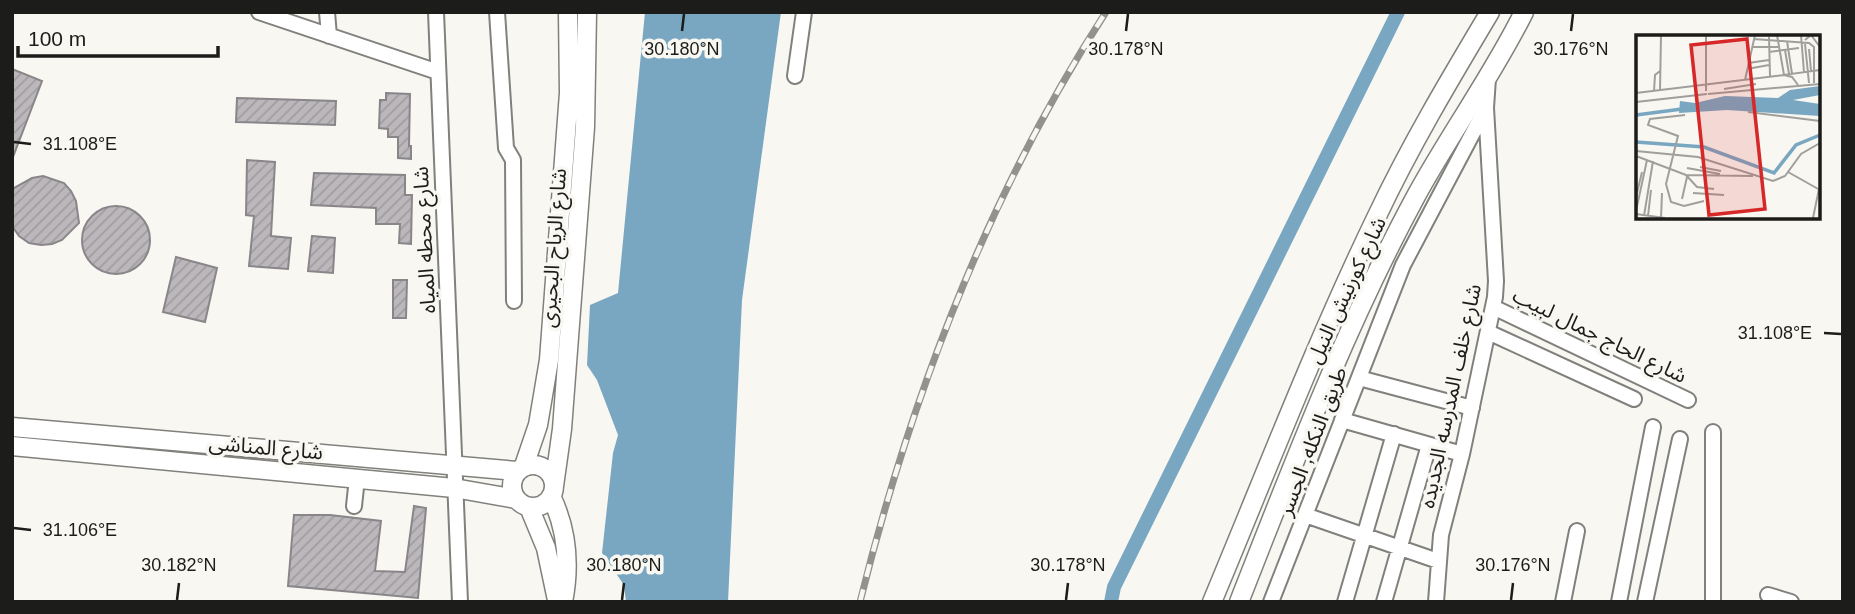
<svg xmlns="http://www.w3.org/2000/svg" width="1855" height="614" font-family="Arial,'Noto Sans Arabic',sans-serif">
  <style>
    .water { fill: #79a7c2 }
    .lines { fill: none; stroke-linecap: round; stroke-linejoin: round }
    .canal { stroke: #79a7c2; stroke-width: 14 }
    .building { fill: url(#building-hatch); stroke: #89868a; stroke-width: 2 }
    .minor-casing { stroke: #81807c; stroke-width: 18 }
    .major-casing { stroke: #81807c; stroke-width: 21 }
    .minor { stroke: #fff; stroke-width: 14 }
    .major { stroke: #fff; stroke-width: 18 }
    .rail-casing { stroke: #92928e; stroke-width: 7 }
    .rail { stroke: #f8f7f2; stroke-width: 4.5; stroke-dasharray: 13; stroke-linecap: butt }
    .ticks { fill: none; stroke: #1c1c1a; stroke-width: 2.5 }
    .labels { text-anchor: middle; dominant-baseline: central; stroke-width: 7; stroke-linejoin: round; paint-order: stroke }
    .street-label { font-size: 21px; fill: #1c1c1a; stroke: #f8f7f2 }
    .inset-river { fill: none; stroke: #79a7c2; stroke-width: 3.5 }
    .inset-road { fill: none; stroke: #a09f9c; stroke-width: 2 }
    .view { fill: #d62828; fill-opacity: 0.15; stroke: #d62828; stroke-width: 3.5 }
    .inset-edge { fill: none; stroke: #1c1c1a; stroke-width: 3.5 }
    .ticks-label { font-size: 18px; text-anchor: middle; fill: #1c1c1a; stroke: #f8f7f2; stroke-width: 7; stroke-linejoin: round; paint-order: stroke }
  </style>
  <defs>
    <pattern id="building-hatch" width="6" height="6" patternUnits="userSpaceOnUse" patternTransform="scale(1.75)"><rect width="6" height="6" fill="#bbb7bb"/><path d="M-1 1l2-2M0 6l6-6M5 7l2-2" fill="none" stroke="#a09da0"/></pattern>
  </defs>
  <rect width="100%" height="100%" fill="#f8f7f2"/>
  <path class="water" d="M645 12H781L742 300 728 602H626L624 585 602 553 613 453 618 435 597 380 587 365 590 305 618 293Z"/>
  <g class="lines">
    <path class="canal" d="M1111 602 1114 587 1398 12"/>
  </g>
  <path class="building" d="M12 69 42 81 13 157H12Z
    M386 93 410 94 409 146H411V159L398 158V137H388V129L379 128 380 100H386Z
    M237 98 336 101 335 125 236 122Z
    M247 160 275 162 271 236 291 238 288 269 249 266 254 216 246 215Z
    M314 173 405 175V195H412L411 244 399 243 400 224H376V208L311 205Z
    M43 176 64 183 71 191 76 201 79 223 62 240 52 244 41 245 29 243 19 236 12 226V189L32 178Z
    M82 240a34 34 0 1 1 68 0a34 34 0 1 1-68 0Z
    M312 236 335 238 333 273 308 271Z
    M176 257 217 268 205 322 163 312Z
    M393 280H407L406 318H393Z
    M414 506 426 508 418 598 288 586 294 515H330L381 521 375 571 405 572Z"/>
  <g class="lines">
    <defs>
      <path id="minor" d="M259 12 438 72
        M327 12 329 36
        M436 12 460 602
        M497 12 506 148 513 160 514 301
        M795 76 804 12
        M1493 307 1688 400
        M1488 332 1634 399
        M1359 378 1472 408
        M1342 420 1462 454
        M1713 432V602
        M354 506 357 478
        M1305 515 1438 561
        M1768 595 1791 602
        M1271 602 1403 265 1486 108
        M1345 602 1394 434
        M1384 602 1429 445
        M1436 602 1441 535 1462 454 1495 297 1496 281 1486 108 1488 78
        M1563 602 1577 531
        M1619 602 1653 427
        M1645 602 1680 439"/>
      <path id="major" d="M12 427 517 471
        M12 446 454 488 516 499
        M512 486a21 21 0 1 1 42 0a21 21 0 1 1-42 0Z
        M524 466 538 425 549 360 569 93 568 12
        M554 486 562 429 585 127 587 12
        M551 496C567 529 570 566 563 602
        M529 507 546 548 557 600
        M1212 602C1266 473 1316 342 1377 216 1410 146 1450 79 1490 12
        M1239 602C1293 465 1346 325 1416 196 1449 135 1493 75 1524 12"/>
    </defs>
    <use href="#minor" class="minor-casing"/>
    <use href="#major" class="major-casing"/>
    <use href="#minor" class="minor"/>
    <use href="#major" class="major"/>
    <defs>
      <path id="rail" d="M860 602C911 396 990 191 1106 12"/>
    </defs>
    <use href="#rail" class="rail-casing"/>
    <use href="#rail" class="rail"/>
  </g>
  <path class="ticks" d="M682 31 684 14M1126 31 1128 14M1571 31 1573 14M14 142 31 144M1824 333 1841 334M14 528 31 530M177 600 179 583M622 600 624 583M1066 600 1068 583M1511 600 1513 583"/>
  <g class="labels">
    <g class="street-label">
      <text transform="translate(424 240) rotate(-93)">شارع محطه المياه</text>
      <text transform="translate(553 248) rotate(-86)">شارع الرياح البحيرى</text>
      <text transform="translate(1346 290) rotate(-65)">شارع كورنيش النيل</text>
      <text transform="translate(1600 335) rotate(26)">شارع الحاج جمال لبيب</text>
      <text transform="translate(1450 396) rotate(-78)">شارع خلف المدرسه الجديده</text>
      <text transform="translate(1312 441) rotate(-69)">طريق النكله, الجسر</text>
      <text transform="translate(266 447) rotate(5)">شارع المناشى</text>
    </g>
  </g>
  <g transform="translate(1636 35)">
    <rect width="184" height="184" fill="#f8f7f2"/>
    <path d="M184 51V60L157 65 184 69V81L91 75 43 78 44 66 59 68 89 61 142 63 154 55Z" fill="#79a7c2"/>
    <path class="inset-river" d="M0 80 46 74M0 107 68 112 138 138 160 110 184 100"/>
    <path class="inset-road" d="M70 0V56M141 0 148 40 184 35M165 0 168 37M133 2 134 41M118 4 173 8 178 12V48M169 5 175 0 184 12M151 6 156 39M169 9 173 48M116 12H142M173 14 175 36M149 15 153 39M133 17 163 13M112 28 133 25M111 34 133 30M109 45 119 0M88 54 120 49M24 55 25 0M18 56 19 40 24 36M0 58 148 40 156 42 162 50M72 59 184 49M0 67 71 59M112 77 184 86M49 80 14 84 12 90 42 101 30 149 35 167 48 171 68 166M0 116 62 122 137 146 149 141 165 119 184 108M0 121 50 140 117 141M64 132 85 136M51 133 84 139M152 137 184 155M50 140 61 152 78 154M57 158 88 160M0 162 6 137M46 164 51 142M0 176 11 125M0 179 29 183M8 181 17 126M12 181 15 155M25 183 26 158M177 183 183 154"/>
    <path class="view" d="M111 4 129 174 73 180 55 10Z"/>
    <rect width="184" height="184" class="inset-edge"/>
  </g>
  <g class="ticks-label">
    <text x="682" y="55">30.180°N</text>
    <text x="1126" y="55">30.178°N</text>
    <text x="1571" y="55">30.176°N</text>
    <text x="80" y="150">31.108°E</text>
    <text x="1775" y="339">31.108°E</text>
    <text x="80" y="536">31.106°E</text>
    <text x="179" y="571">30.182°N</text>
    <text x="624" y="571">30.180°N</text>
    <text x="1068" y="571">30.178°N</text>
    <text x="1513" y="571">30.176°N</text>
  </g>
  <rect width="1855" height="614" fill="none" stroke="#1c1c1a" stroke-width="28"/>
  <path d="M18 46v10h200v-10" fill="none" stroke="#1c1c1a" stroke-width="3.5"/>
  <text x="28" y="46" font-size="21" fill="#1c1c1a" stroke="#f8f7f2" stroke-width="5" paint-order="stroke">100 m</text>
</svg>
